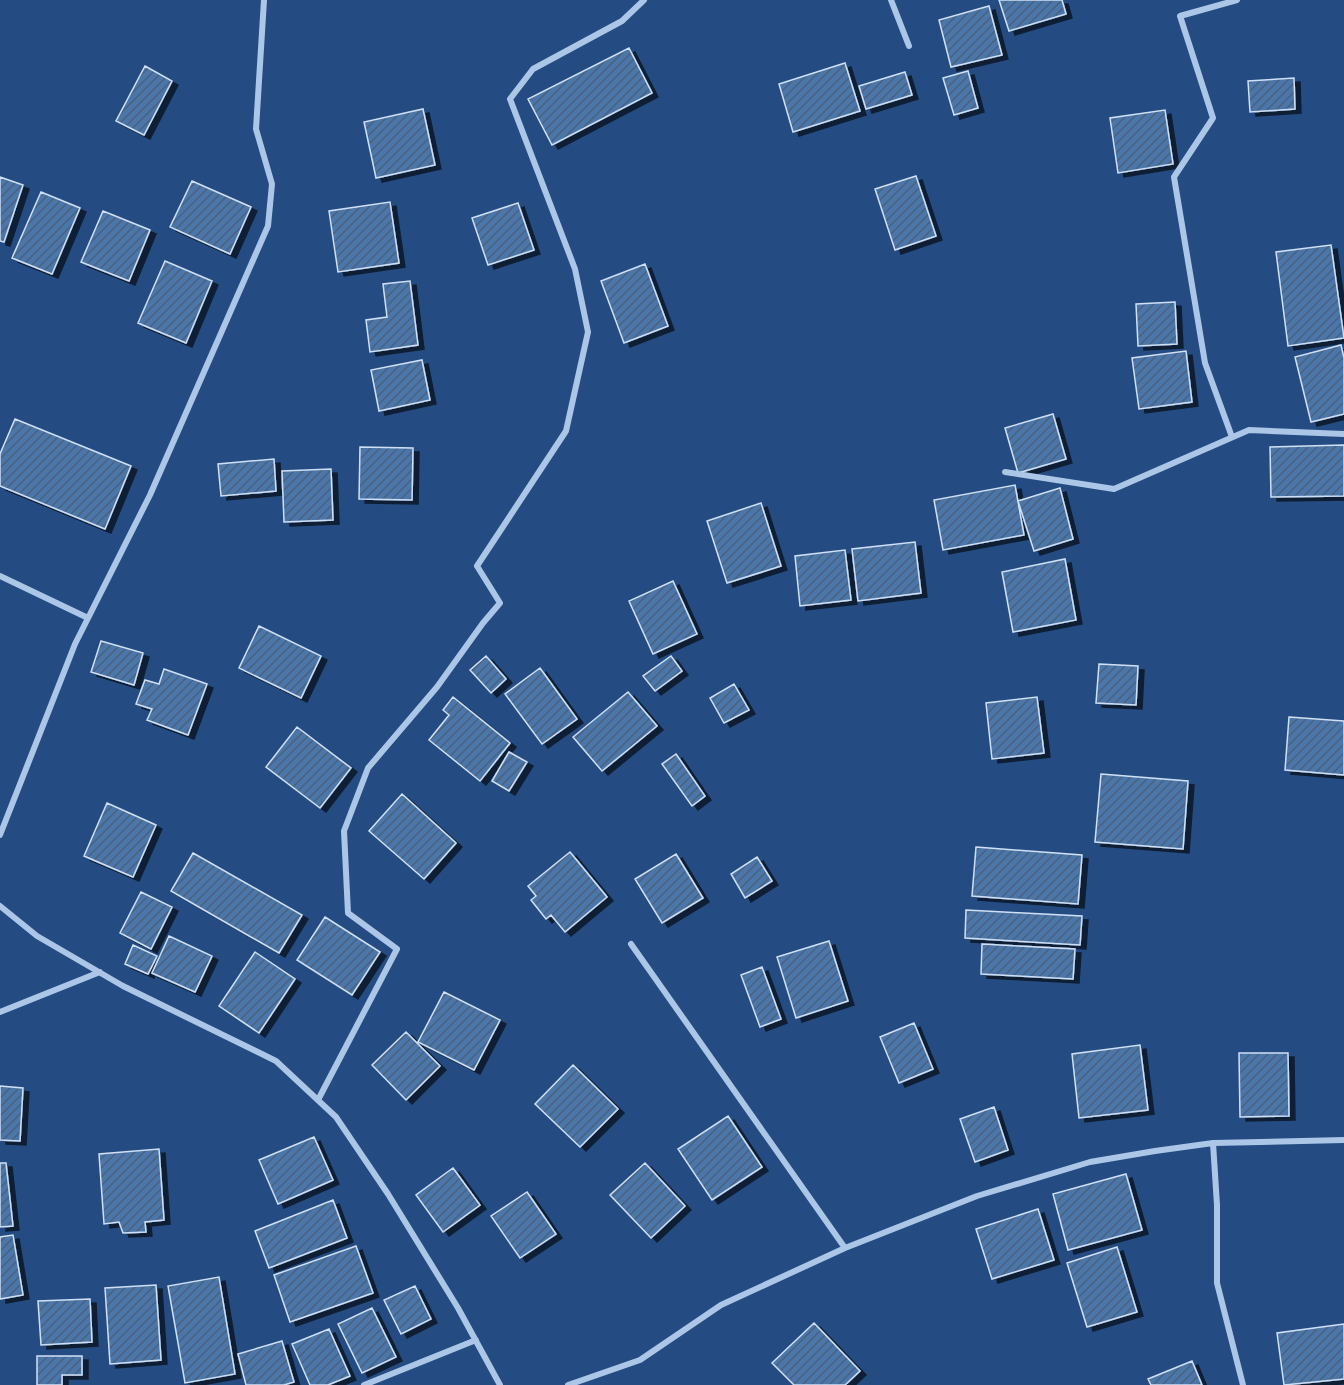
<svg xmlns="http://www.w3.org/2000/svg" width="1344" height="1385" font-family="'PT Sans',sans-serif">
  <style>
    .building { fill: url(#building-hatch); stroke: #cfe0f6; stroke-width: 1.5; filter: url(#shadow) }
    .lines { fill: none; stroke-linecap: round; stroke-linejoin: round }
    .street { stroke: #acc6e7; stroke-width: 6 }
  </style>
  <defs>
    <pattern id="building-hatch" width="6" height="6" patternUnits="userSpaceOnUse" patternTransform="scale(1.5)"><rect width="6" height="6" fill="#4c76aa"/><path d="M-1 1l2-2M0 6l6-6M5 7l2-2" fill="none" stroke="#4c617b"/></pattern>
    <filter id="shadow"><feDropShadow dx="6" dy="4" stdDeviation="0" flood-color="#0009"/></filter>
  </defs>
  <rect width="100%" height="100%" fill="#244c82"/>
  <path class="building" d="M999 0H1062L1066 14 1009 31Z
    M989 6 1002 55 951 67 939 20Z
    M629 48 652 93 552 145 528 99Z
    M845 63 860 111 793 132 779 84Z
    M145 66 172 81 144 135 116 121Z
    M968 71 978 108 954 115 943 78Z
    M905 72 912 95 866 109 859 86Z
    M1294 78 1295 109 1250 112 1248 81Z
    M423 109 435 165 376 178 364 122Z
    M1165 110 1173 164 1118 173 1110 118Z
    M916 176 936 236 895 250 875 189Z
    M0 177 23 185 4 242 0 241Z
    M192 181 251 207 230 254 170 227Z
    M41 192 80 208 52 274 12 258Z
    M390 202 399 263 338 272 329 211Z
    M518 203 534 250 488 265 472 218Z
    M103 211 150 230 129 281 81 262Z
    M1331 245 1344 338 1288 346 1276 252Z
    M165 261 212 281 186 343 138 323Z
    M645 264 668 326 624 343 601 281Z
    M410 281 418 345 370 352 366 320 387 317 383 284Z
    M1175 302 1177 344 1138 346 1136 304Z
    M1341 345 1344 358V414L1311 422 1295 357Z
    M1186 351 1192 402 1139 409 1132 358Z
    M422 360 430 400 379 411 371 370Z
    M1053 414 1066 459 1018 473 1005 428Z
    M15 419 131 466 105 529 0 486V454Z
    M1344 445V496L1271 497 1270 447Z
    M360 447 413 448 412 500 359 499Z
    M274 459 276 491 221 496 218 464Z
    M331 469 333 520 284 522 282 471Z
    M1015 485 1024 535 943 550 934 500Z
    M1060 488 1073 539 1034 551 1018 501Z
    M761 503 781 566 727 583 707 521Z
    M915 542 921 593 858 601 852 549Z
    M845 550 851 600 800 606 795 556Z
    M1065 559 1076 620 1013 632 1002 572Z
    M673 581 697 634 653 654 629 601Z
    M259 626 321 656 301 698 239 668Z
    M101 641 143 653 134 685 91 672Z
    M486 656 506 679 491 693 470 670Z
    M671 656 682 671 655 691 643 676Z
    M1099 664 1138 666 1136 705 1096 703Z
    M540 668 577 719 542 744 505 694Z
    M164 669 207 684 188 735 147 720 152 709 136 704 145 680 159 684Z
    M734 684 749 710 724 723 710 698Z
    M628 692 657 726 602 771 573 737Z
    M453 697 510 743 480 781 429 740 449 715 443 710Z
    M1037 697 1044 753 992 759 986 703Z
    M1289 717 1344 721V775L1285 770Z
    M297 727 351 768 320 808 266 767Z
    M509 752 527 762 509 791 492 781Z
    M676 754 705 796 692 806 662 764Z
    M1101 774 1188 781 1183 849 1095 842Z
    M402 794 456 843 424 879 369 831Z
    M107 803 156 825 133 877 84 856Z
    M976 847 1082 855 1078 904 972 896Z
    M570 852 607 897 565 932 551 915 546 919 531 900 536 896 528 886Z
    M193 853 302 915 279 953 171 891Z
    M676 854 703 898 662 923 635 879Z
    M757 857 772 881 745 898 731 874Z
    M141 892 172 907 151 949 120 933Z
    M966 910 1082 916 1080 945 965 938Z
    M325 917 380 952 352 995 297 960Z
    M169 936 212 956 195 992 152 973Z
    M829 941 848 1001 796 1018 777 957Z
    M982 944 1075 949 1073 979 981 974Z
    M133 945 157 956 148 974 125 964Z
    M255 952 295 979 259 1033 219 1006Z
    M762 967 781 1019 760 1027 741 975Z
    M444 992 500 1020 474 1070 418 1042Z
    M914 1023 933 1069 899 1083 880 1037Z
    M406 1032 440 1066 406 1100 372 1065Z
    M1140 1045 1148 1110 1079 1118 1072 1054Z
    M1239 1053H1288L1289 1116 1240 1117Z
    M573 1065 618 1109 580 1147 535 1104Z
    M0 1086 23 1088 20 1141 0 1140Z
    M994 1107 1008 1150 975 1162 960 1119Z
    M728 1116 762 1167 712 1200 678 1149Z
    M314 1137 333 1180 278 1204 259 1160Z
    M159 1149 164 1220 145 1222 146 1232 123 1233 119 1222 104 1224 99 1154Z
    M0 1163H6L13 1226 0 1227Z
    M645 1163 685 1206 651 1238 610 1195Z
    M453 1168 480 1205 443 1232 416 1195Z
    M1126 1174 1142 1230 1068 1250 1053 1194Z
    M527 1192 556 1234 520 1258 491 1216Z
    M333 1200 347 1238 269 1268 255 1231Z
    M1038 1209 1054 1260 992 1279 976 1229Z
    M13 1235 23 1295 0 1299V1237Z
    M356 1246 373 1293 290 1322 274 1275Z
    M1117 1247 1137 1312 1087 1327 1067 1263Z
    M219 1277 235 1374 185 1383 168 1286Z
    M156 1285 161 1360 110 1364 105 1288Z
    M415 1286 431 1319 401 1334 384 1300Z
    M90 1299 92 1342 41 1345 38 1301Z
    M372 1308 396 1357 362 1373 338 1324Z
    M814 1323 860 1371 845 1385H794L772 1363Z
    M1344 1324V1379L1284 1385 1277 1333Z
    M329 1329 350 1376 328 1385H310L292 1344Z
    M282 1341 294 1382 284 1385H246L238 1354Z
    M37 1356H82V1375H62V1385H37Z
    M1192 1361 1202 1385H1151L1148 1379Z"/>
  <g class="lines">
    <path class="street" d="M891 0 909 46
      M1232 437 1205 363 1174 177 1213 118 1180 16 1237 0
      M1005 472 1114 489 1249 430 1344 434
      M0 576 88 618
      M0 835 75 644 150 495 268 226 272 184 256 129 264 0
      M0 906 37 936 123 986 276 1061 336 1117 388 1194 458 1308 500 1385
      M631 944 845 1248
      M0 1012 100 972
      M318 1100 397 949 348 913 344 831 368 768 437 687 483 623 500 603 477 566 566 431 588 332 575 269 510 99 533 69 622 21 644 0
      M1213 1143 1217 1205V1283L1243 1385
      M364 1385 476 1340
      M568 1385 640 1360 721 1305 845 1248 977 1196 1090 1162 1155 1151 1213 1143 1344 1140"/>
  </g>
</svg>
